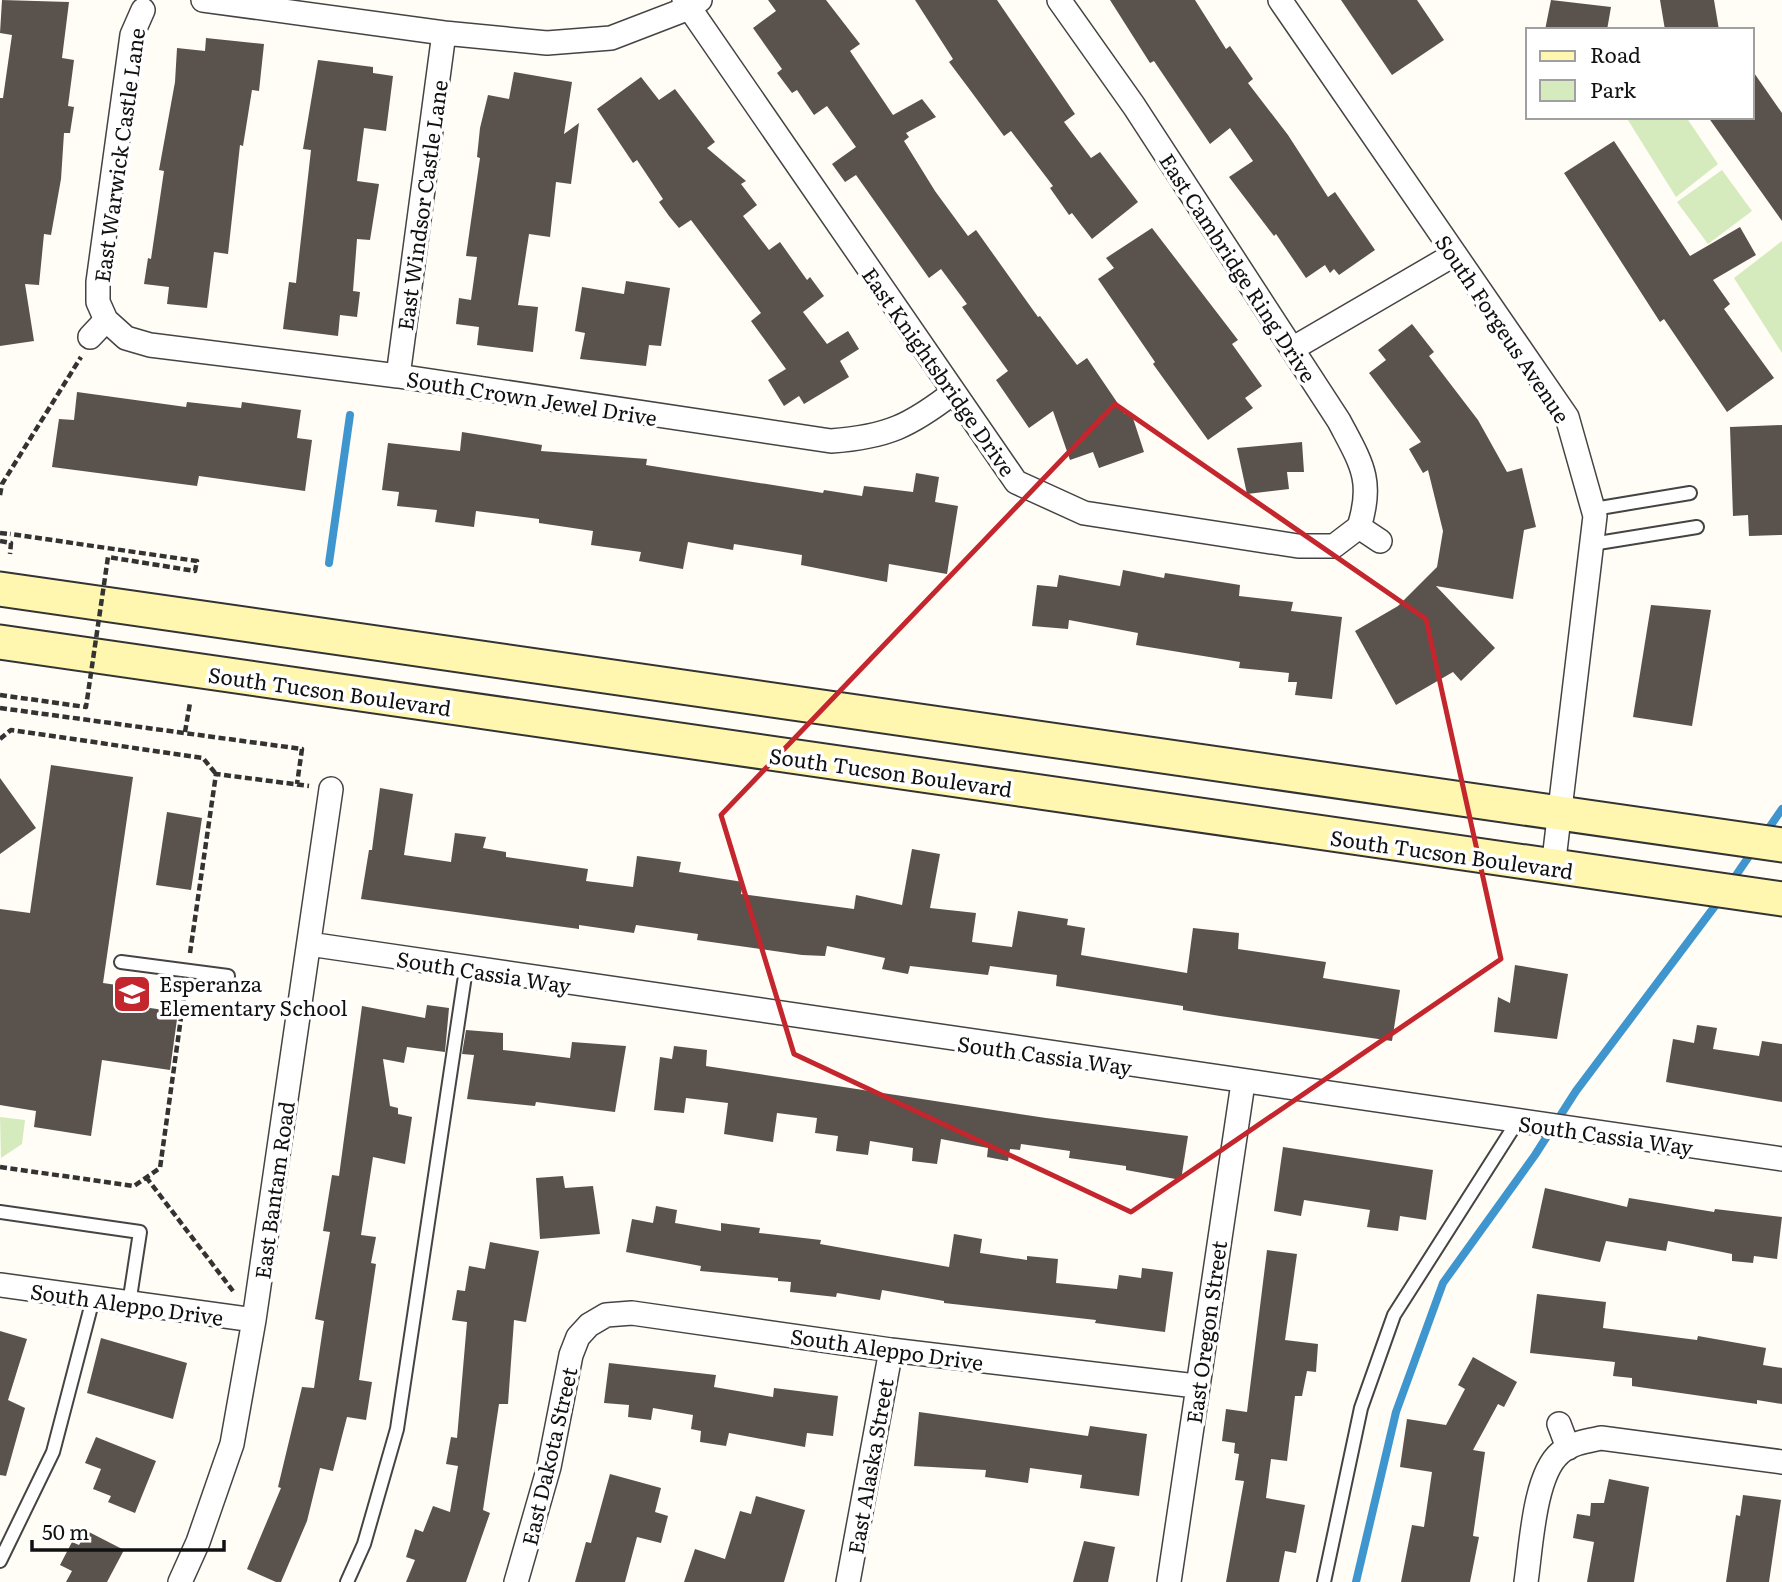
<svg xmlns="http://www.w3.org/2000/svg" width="1782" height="1582" font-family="Literata,serif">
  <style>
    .green { fill: #d5ebbd }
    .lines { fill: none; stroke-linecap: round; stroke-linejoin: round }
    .stream { stroke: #3f96cf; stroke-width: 8 }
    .building { fill: #5a524d }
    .service-casing { stroke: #444; stroke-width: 16 }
    .minor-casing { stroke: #444; stroke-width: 26 }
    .secondary-casing { stroke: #333; stroke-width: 37 }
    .path { stroke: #333; stroke-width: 4.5; stroke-dasharray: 7 3.5; stroke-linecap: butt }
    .service { stroke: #fff; stroke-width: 12 }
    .minor { stroke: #fff; stroke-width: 23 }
    .secondary { stroke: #fff6b0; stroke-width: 33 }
    .path-bridge { stroke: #333; stroke-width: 4.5; stroke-dasharray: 7 3.5; stroke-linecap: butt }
    .marked { fill: none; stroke: #c4262e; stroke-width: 5; stroke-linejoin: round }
    .labels { text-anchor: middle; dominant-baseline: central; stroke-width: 7; stroke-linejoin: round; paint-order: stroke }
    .street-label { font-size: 21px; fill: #111; stroke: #fff }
    .poi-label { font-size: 21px; fill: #111; stroke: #fff; text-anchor: start }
  </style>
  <rect width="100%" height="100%" fill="#fffdf5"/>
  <path class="green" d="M1626 117H1686L1718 164 1676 197Z
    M1722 170 1752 211 1708 244 1677 202Z
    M1782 241V353L1734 278Z
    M0 1117 25 1120 22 1144 1 1158Z"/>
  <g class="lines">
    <path class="stream" d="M329 563 350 415
      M1764 835 1782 809
      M1730 884 1754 849
      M1356 1582 1396 1412 1443 1283 1535 1155 1576 1091 1721 898"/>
  </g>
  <path class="building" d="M2 0 69 2 62 58 74 60 68 106 74 107 70 133H64L61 179 51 235 44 234 39 285 25 284 34 341 0 346V98H3L12 35 0 33Z
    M768 0H826L860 44 850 51 893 115 922 99 936 117 906 133 909 137 904 141 935 191 968 236 976 230 1038 317 1040 316 1077 365 1087 358 1125 414 1131 412 1144 452 1099 468 1093 452 1070 460 1053 411 1029 428 996 380 1008 371 962 307 967 304 941 269 929 278 856 175 845 182 832 164 856 147 827 106 814 115 797 90 792 93 777 73 782 69 753 28 776 11Z
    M915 0H997L1075 114 1064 122 1091 158 1100 152 1138 202 1092 239 1072 213 1069 215 1050 188 1053 186 1011 131 1004 136 970 90 949 62 953 59Z
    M1110 0H1195L1226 49 1230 46 1253 79 1248 83 1288 135 1328 197 1335 192 1375 250 1339 275 1334 269 1330 273 1325 265 1306 278 1276 234 1274 236 1229 177 1253 161 1230 128 1210 144 1154 61 1150 63Z
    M1341 0H1417L1444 40 1392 75Z
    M1551 0 1611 7 1607 30H1545Z
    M1660 0H1714L1719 30H1665Z
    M206 38 264 44 259 91 252 90 243 146 240 145 228 254 214 252 207 308 167 304 169 287 144 284 148 258 151 259 164 171 159 170 175 82 177 48 205 51Z
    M318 60 373 67V73L393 76 386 131 364 128 357 181 379 184 370 240 357 239 353 291 360 292 357 317 340 315 338 336 283 329 289 282 296 283 311 150 303 149Z
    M1752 70 1782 113V221L1708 117H1752Z
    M514 72 572 82 564 134 579 123 571 184 556 182 550 237 529 234 518 305 538 307 533 352 477 345 479 327 456 324 459 298 471 300 477 257 466 256 480 158 477 157 480 128 488 95 509 99Z
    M641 77 659 100 675 89 715 142 707 148 746 181 741 184 757 205 743 216 769 250 780 242 807 280 810 277 824 296 803 312 827 344 848 331 859 349 840 361 849 377 804 404 799 396 784 406 768 380 786 369 751 321 761 313 691 220 679 228 669 216 659 202 663 199 637 160 633 163 597 109Z
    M1614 141 1690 256 1740 227 1756 255 1713 280 1730 304 1724 309 1774 378 1727 412 1664 319 1660 322 1564 173Z
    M1152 228 1238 340 1232 344 1262 386 1245 398 1253 408 1208 440 1153 364 1155 362 1098 279 1114 268 1106 258Z
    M626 281 670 288 661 346 649 345 646 366 580 359 585 333 575 331 582 287 624 294Z
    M1412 324 1434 352 1429 356 1478 420 1507 472 1522 468 1536 527 1524 530 1513 599 1436 586 1495 648 1461 681 1453 672 1396 705 1355 631 1398 606 1437 567 1443 531 1428 470 1423 473 1409 449 1421 442 1369 373 1386 360 1378 350Z
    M77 392 186 407 187 402 241 408 242 402 301 410 297 438 312 440 305 491 199 476 197 486 52 467 59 419 74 420Z
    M1782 425V535L1749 536 1748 515 1733 516 1730 427Z
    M462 432 542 445 541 451 647 459 646 465 823 493 824 490 862 496 864 486 913 492 916 473 939 477 935 502 958 506 947 574 889 564 887 582 801 565 802 555 734 544 733 550 688 542 683 569 639 561 641 552 591 545 593 531 539 523V519L476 511 474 527 435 522 437 510 397 506 399 492 382 490 388 443 460 451Z
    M1302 442 1304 472H1287L1289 489 1247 494 1237 448Z
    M1123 570 1164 578 1165 573 1240 585 1239 596 1293 602 1291 611 1342 617 1332 699 1295 695 1297 682H1288L1289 673 1239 668 1240 662 1136 645 1138 633 1069 620 1068 629 1032 626 1037 585 1057 587 1059 575 1120 586Z
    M1651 605 1711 610 1692 726 1633 717Z
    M51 765 133 777 103 983 138 988 136 1006 178 1012 170 1070 102 1060 91 1136 34 1127 36 1111 0 1105V909L30 913Z
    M0 778 36 828 0 854Z
    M380 788 413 794 404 855 451 862 455 833 486 837 483 848 506 852V857L588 869 586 881 633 887 637 856 681 862 679 872 743 882 741 894 854 909 856 895 902 905 912 849 940 854 930 908 976 913 972 942 1012 947 1018 911 1068 919 1067 925 1085 928 1081 955 1187 973 1193 928 1239 933 1238 949 1326 962 1323 978 1400 990 1392 1041 1220 1016 1183 1010V1006L1056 986 1057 975 990 966 988 975 910 966 908 974 882 969 885 958 827 946 825 956 802 955 697 940 698 934 636 925 634 933 579 925V929L361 899 369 850H372Z
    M167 812 202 818 191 890 156 885Z
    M1515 965 1568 974 1557 1039 1494 1032 1498 997 1510 1003Z
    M427 1005 449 1008 445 1052 407 1047 404 1063 383 1059 390 1106 398 1108V1114L412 1117 405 1164 373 1157 361 1235 376 1237 371 1263 376 1264 359 1380 372 1382 366 1420 347 1417 333 1471 320 1468 307 1521 281 1582H276L247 1569 281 1488 278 1487 302 1387 314 1388 324 1321 315 1319 330 1232 323 1231 332 1175 339 1176 362 1006 425 1018Z
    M1697 1025 1717 1028 1713 1049 1759 1056 1762 1041 1782 1044V1102L1666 1082 1673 1039 1694 1043Z
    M466 1030 503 1033V1050L570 1058 572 1042 626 1046 615 1112 536 1102 535 1106 467 1099 474 1055 462 1054Z
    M674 1046 707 1050 706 1066 1046 1118 1188 1136 1181 1180 1126 1170V1166L1069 1158 1070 1151 1021 1144 1020 1150 1010 1149 1008 1161 987 1157 988 1148 941 1139 937 1164 912 1161 913 1148 870 1141 868 1155 836 1151 838 1136 815 1133 817 1118 777 1113 773 1142 724 1134 728 1103 686 1098 684 1113 654 1110 660 1057 672 1059Z
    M1283 1147 1433 1170 1426 1220 1400 1216 1398 1231 1367 1227 1370 1210 1304 1200 1301 1216 1274 1211Z
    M563 1176 565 1188 593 1186 600 1234 540 1239 536 1178Z
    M1545 1188 1627 1207 1629 1198 1714 1212 1715 1209 1782 1217 1777 1259 1754 1256 1753 1263 1732 1261V1254L1668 1241 1666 1251 1606 1241 1600 1262 1532 1248Z
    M656 1206 677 1210 675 1223 721 1231V1223L760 1228 759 1233 821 1240 820 1244 949 1267 954 1234 982 1239 980 1253 1027 1260V1256L1058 1259 1056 1283 1117 1289 1119 1275 1141 1278 1142 1268 1173 1272 1165 1332 1095 1323 1096 1320 944 1303V1301L882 1290 880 1300 837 1293 836 1297 790 1292 791 1282 778 1281V1278L700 1271 701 1266 626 1252 632 1219 653 1223Z
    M490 1242 539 1251 526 1322 514 1320 508 1404H499L483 1510 490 1513 466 1582H406L415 1560 406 1557 415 1529 423 1532 433 1506 450 1512 458 1466 446 1464 451 1437 457 1438 467 1322 452 1320 457 1290 465 1291 469 1266 485 1269Z
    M1267 1250 1297 1254 1285 1340 1318 1344 1316 1372 1307 1371 1302 1396H1295L1287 1461 1271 1459 1266 1498 1305 1505 1296 1553 1285 1551 1279 1582H1226L1244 1481 1235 1480 1239 1454 1234 1453 1235 1443 1222 1441 1226 1409 1247 1412Z
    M1537 1294 1606 1302 1603 1328 1697 1340 1698 1336 1766 1348 1763 1365 1782 1368V1404L1757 1400V1404L1632 1386V1378L1613 1376 1615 1362 1530 1353Z
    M0 1331 27 1339 8 1400 25 1408 6 1476 0 1475Z
    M101 1338 187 1363 173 1419 87 1393Z
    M1473 1357 1517 1382 1504 1407 1498 1404 1473 1450 1485 1452 1473 1536 1479 1537 1470 1582H1401L1412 1525 1424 1527 1432 1472 1400 1467 1407 1419 1446 1425 1465 1389 1458 1385Z
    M609 1363 716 1375 714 1387 773 1397 774 1388 838 1396 833 1436 807 1433 805 1447 729 1433 726 1446 700 1442 701 1431 691 1429 693 1415 653 1408 651 1420 628 1417 629 1405 604 1403Z
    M919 1412 1088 1436 1090 1426 1147 1434 1139 1496 1080 1488 1082 1475 1030 1468 1028 1483 985 1477 986 1470 914 1466Z
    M96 1437 156 1461 135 1513 108 1502 111 1496 93 1489 101 1469 85 1463Z
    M610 1474 661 1488 655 1512 668 1516 661 1543 637 1537 625 1582H575L586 1542 591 1543Z
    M1609 1479 1649 1487 1634 1582H1587L1594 1542 1573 1538 1577 1514 1590 1516 1591 1503H1604Z
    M1743 1495 1781 1500 1769 1582H1726L1736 1515 1740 1516Z
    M756 1496 805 1510 784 1582H684L695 1549 725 1559 740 1511 751 1514Z
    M87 1531 124 1550 107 1582H66L72 1571 60 1565 72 1542 79 1545Z
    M1084 1541 1115 1547 1108 1582H1073Z"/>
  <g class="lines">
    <defs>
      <path id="service" d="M1594 509 1690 493
        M1592 544 1697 527
        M121 962 228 976
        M0 1212 140 1232 129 1304
        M0 1561 53 1452 93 1299
        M347 1582 364 1544 397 1429 466 969
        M1324 1582 1361 1408 1394 1315 1517 1122"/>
      <path id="minor" d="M203 0 444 33 547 43 611 38 689 8 700 0
        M684 0 1016 482 1084 513 1298 546H1334L1359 527
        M1059 0 1134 106 1339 421C1361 463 1374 480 1359 527L1380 541
        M1280 0 1567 417 1595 516 1553 868
        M106 320 126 338 150 345 398 376 831 441C887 437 910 426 954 392
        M90 337 106 320 98 302V282L132 35 143 10
        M1292 349 1455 254
        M398 376 444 33
        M309 944 1782 1159
        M0 1285 254 1320
        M1559 1424 1568 1448
        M180 1582 198 1542 232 1444 254 1320 331 789
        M516 1582 549 1467 571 1355 578 1337 589 1325 606 1315 632 1313 891 1350 1196 1386
        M848 1582 891 1350
        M1169 1582 1243 1083
        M1526 1582C1531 1548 1534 1475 1560 1453 1571 1443 1587 1441 1601 1438L1782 1462"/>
      <path id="secondary" d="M0 589 1782 845
        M0 642 1782 899"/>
    </defs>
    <use href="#service" class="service-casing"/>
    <use href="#minor" class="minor-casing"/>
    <use href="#secondary" class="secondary-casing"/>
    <path class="path" d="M0 495 2 484 81 357
      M0 533 10 534
      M0 541 11 543 10 554
      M0 708 302 749 297 784
      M185 732 190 703
      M0 739 11 730 203 758 216 774
      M190 953 216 774 309 786
      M0 1167 134 1186 160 1168 185 989
      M146 1177 233 1291"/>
    <use href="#service" class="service"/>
    <use href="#minor" class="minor"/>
    <use href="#secondary" class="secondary"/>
    <path class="path-bridge" d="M0 695 86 707 108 557 195 571 197 561 10 534"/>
  </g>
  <path class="marked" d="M1115 404 1426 619 1501 959 1131 1212 794 1054 721 815Z"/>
  <defs>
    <symbol id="school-square" viewBox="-11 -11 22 22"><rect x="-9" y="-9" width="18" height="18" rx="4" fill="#c4262e" stroke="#fff"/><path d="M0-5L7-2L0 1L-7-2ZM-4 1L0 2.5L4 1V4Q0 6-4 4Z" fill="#fff"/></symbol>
  </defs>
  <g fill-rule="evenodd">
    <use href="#school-square" x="110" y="972" width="44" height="44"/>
  </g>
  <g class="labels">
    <g class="street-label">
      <text transform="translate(118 155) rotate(-82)">East Warwick Castle Lane</text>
      <text transform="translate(421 205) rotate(-82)">East Windsor Castle Lane</text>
      <text transform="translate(1239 267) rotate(57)">East Cambridge Ring Drive</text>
      <text transform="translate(1504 328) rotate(56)">South Forgeus Avenue</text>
      <text transform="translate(940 371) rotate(55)">East Knightsbridge Drive</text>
      <text transform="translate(532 397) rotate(9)">South Crown Jewel Drive</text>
      <text transform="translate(330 690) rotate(8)">South Tucson Boulevard</text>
      <text transform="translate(891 771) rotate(8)">South Tucson Boulevard</text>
      <text transform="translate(1452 853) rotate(8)">South Tucson Boulevard</text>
      <text transform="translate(484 971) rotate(9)">South Cassia Way</text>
      <text transform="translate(1045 1054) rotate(8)">South Cassia Way</text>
      <text transform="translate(1606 1134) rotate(8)">South Cassia Way</text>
      <text transform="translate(273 1190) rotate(-82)">East Bantam Road</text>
      <text transform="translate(127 1303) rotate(8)">South Aleppo Drive</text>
      <text transform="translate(1205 1332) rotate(-82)">East Oregon Street</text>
      <text transform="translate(887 1348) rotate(8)">South Aleppo Drive</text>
      <text transform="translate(548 1456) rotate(-77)">East Dakota Street</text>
      <text transform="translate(869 1466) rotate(-80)">East Alaska Street</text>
    </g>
    <g class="poi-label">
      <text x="159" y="982">Esperanza<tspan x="159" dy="24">Elementary School</tspan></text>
    </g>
  </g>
  <rect x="1526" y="28" width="228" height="91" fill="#ffffff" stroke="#a0a0a0" stroke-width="2"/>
  <rect x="1540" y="51" width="35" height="10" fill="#fff6b0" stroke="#a0a0a0" stroke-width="2"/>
  <text x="1590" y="63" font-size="21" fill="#111111">Road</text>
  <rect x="1540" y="80" width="35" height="21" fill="#d5ebbd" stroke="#a0a0a0" stroke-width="2"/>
  <text x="1590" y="98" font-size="21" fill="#111111">Park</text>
  <path d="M32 1540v10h192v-10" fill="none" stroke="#111111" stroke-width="3.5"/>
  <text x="42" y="1540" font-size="21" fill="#111111" stroke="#ffffff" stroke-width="5" paint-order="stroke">50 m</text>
</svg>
